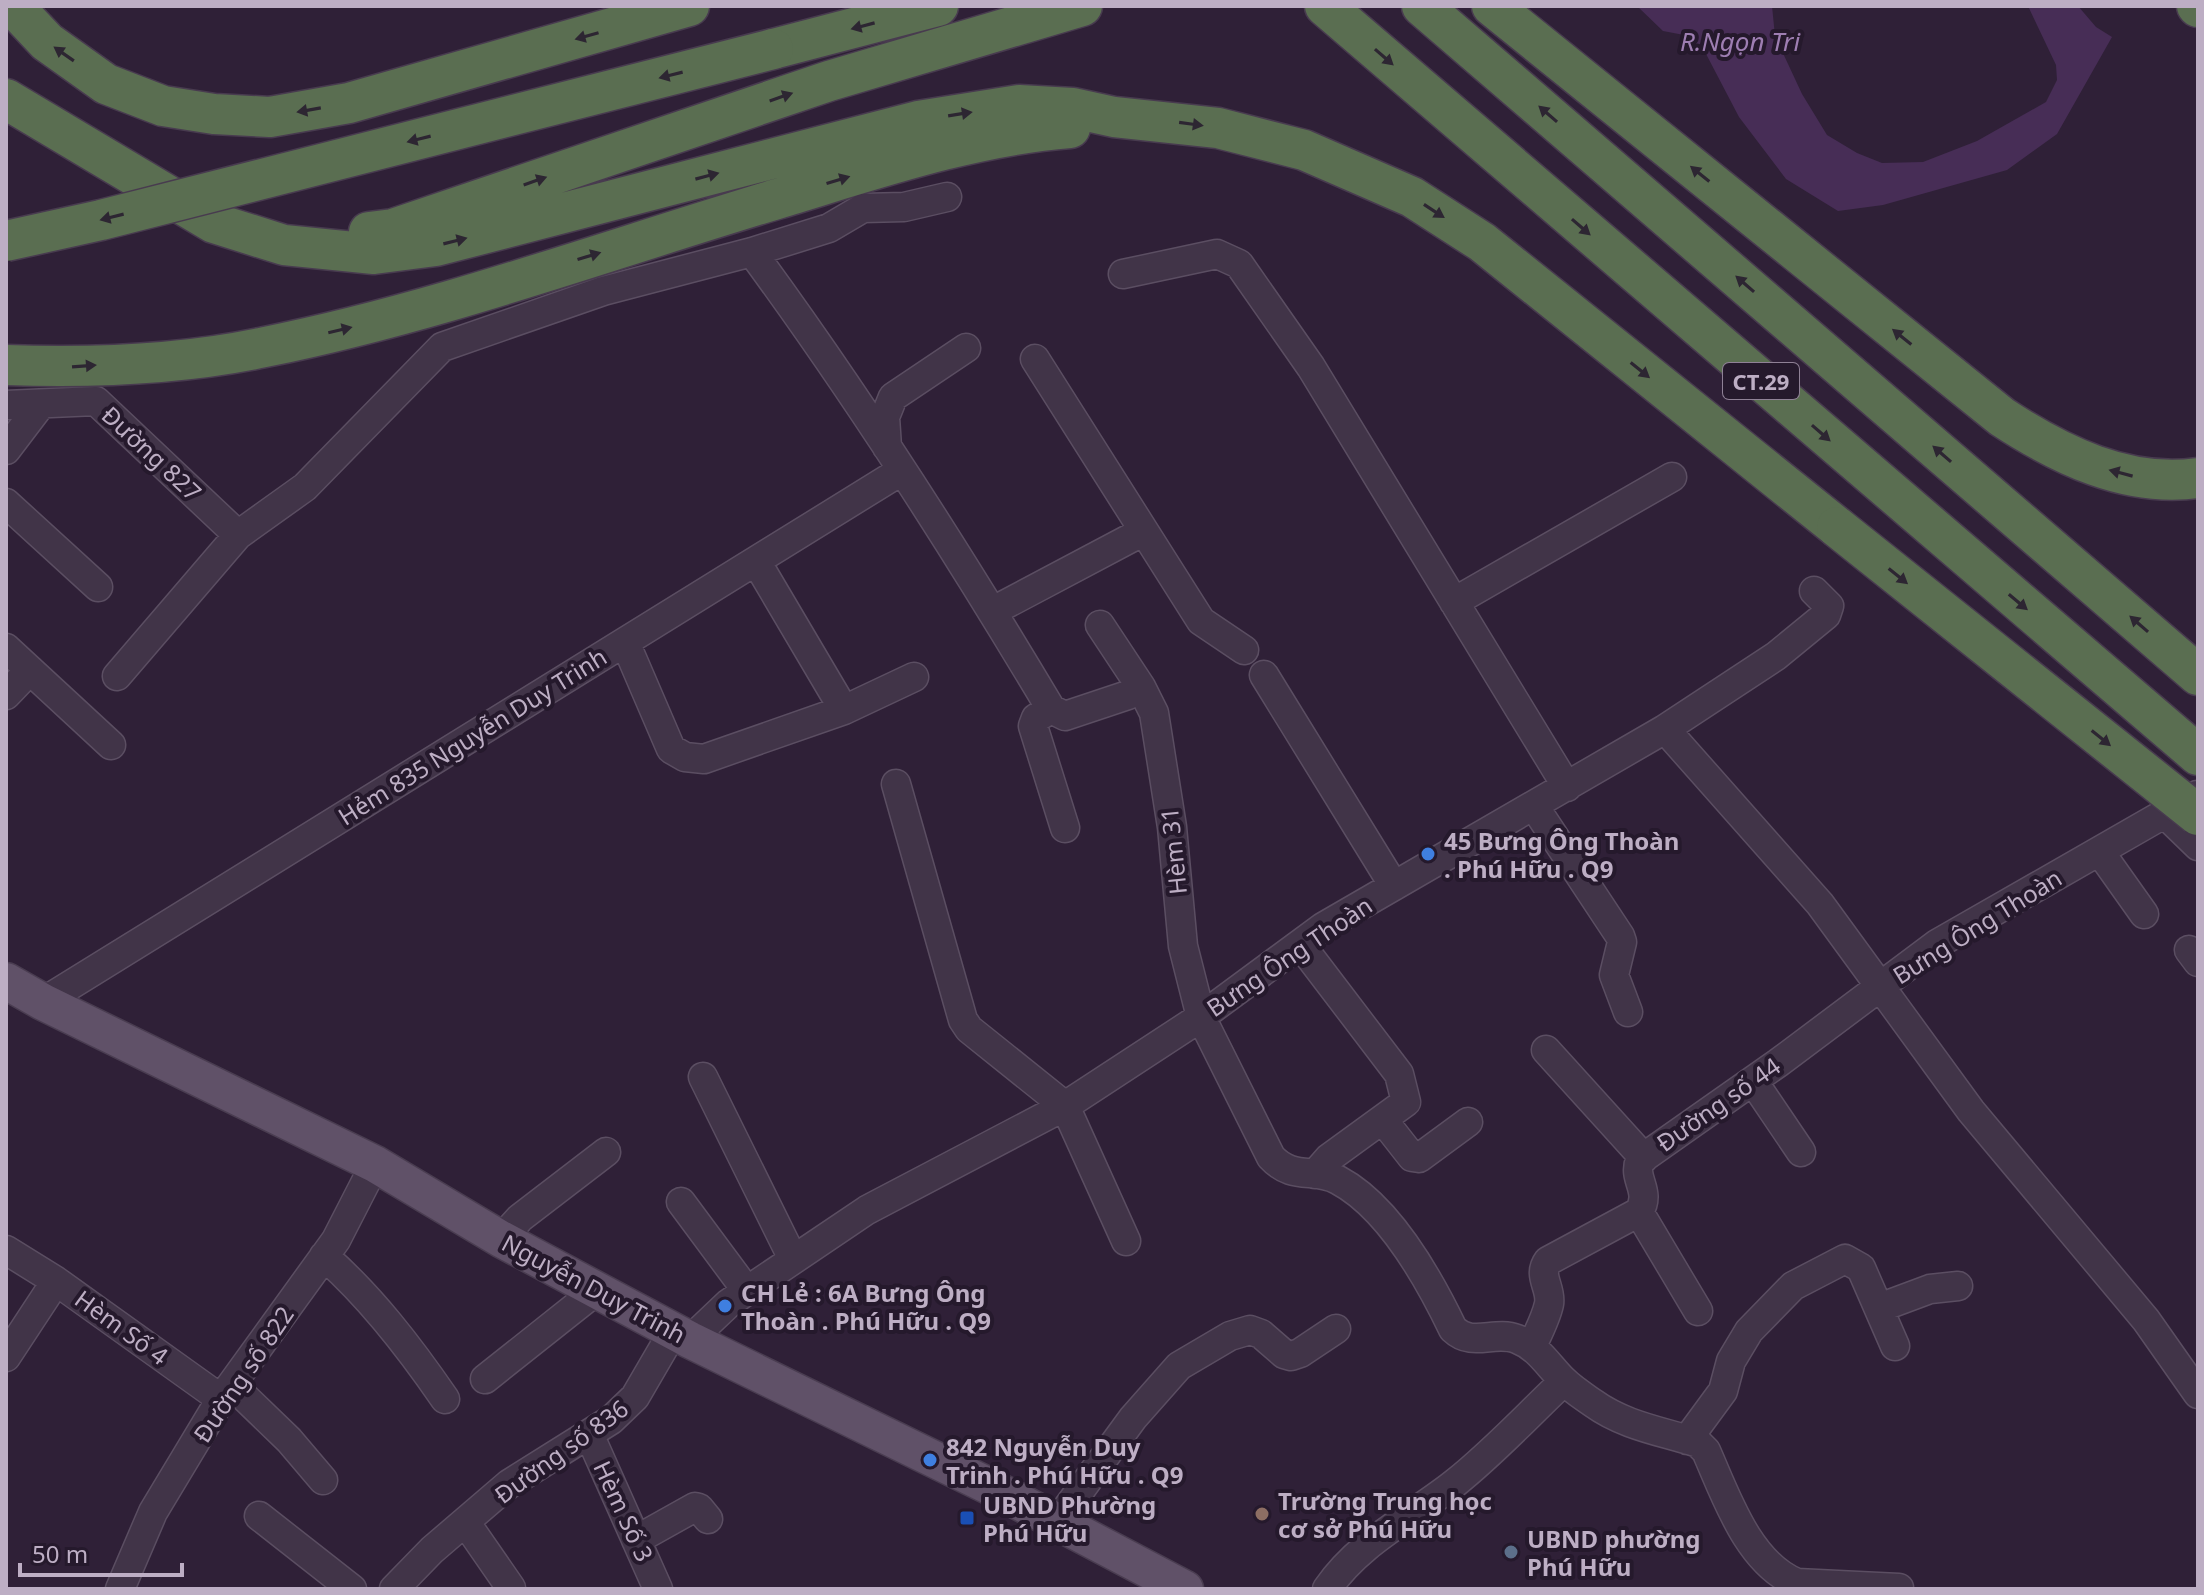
<svg xmlns="http://www.w3.org/2000/svg" width="2204" height="1595" font-family="'Noto Sans',sans-serif">
  <style>
    .water { fill: #472d56 }
    .lines { fill: none; stroke-linecap: round; stroke-linejoin: round }
    .minor-casing { stroke: #5b4e62; stroke-width: 31 }
    .major-casing { stroke: #4a3d51; stroke-width: 39 }
    .highway-casing { stroke: #483b4f; stroke-width: 43 }
    .minor { stroke: #413448; stroke-width: 28 }
    .major { stroke: #605168; stroke-width: 36 }
    .highway { stroke: #5a6e51; stroke-width: 40 }
    .highway-bridge-casing { stroke: #483b4f; stroke-width: 43; stroke-linecap: butt }
    .highway-bridge { stroke: #5a6e51; stroke-width: 40 }
    .oneway { fill: #2d2632 }
    .shop-dot { fill: #3f7fe0; stroke: #25192c; stroke-width: 3 }
    .education-dot { fill: #8d6e63; stroke: #25192c; stroke-width: 3 }
    .transit-dot { fill: #1a4fb4; stroke: #25192c; stroke-width: 3 }
    .service-dot { fill: #5c6f8a; stroke: #25192c; stroke-width: 3 }
    .labels { text-anchor: middle; dominant-baseline: central; stroke-width: 8; stroke-linejoin: round; paint-order: stroke }
    .shield { fill: #25192c; stroke: #8f8196; stroke-width: 2 }
    .shield-label { font-size: 22px; font-weight: bold; fill: #bdaec4 }
    .street-label { font-size: 24px; fill: #bdaec4; stroke: #25192c }
    .poi-label { font-size: 24px; font-weight: bold; fill: #bdaec4; stroke: #25192c; text-anchor: start }
    .water-label { font-size: 26px; font-style: italic; fill: #9e7eb2; stroke: #25192c }
  </style>
  <rect width="100%" height="100%" fill="#2f2037"/>
  <path class="water" d="M1637 6H1772L1775 36 1802 94 1827 135 1857 153 1882 163 1923 162 1977 141 2046 102 2057 80 2056 65 2028 6H2078L2096 27 2112 37 2057 134 2007 170 1883 205 1838 211 1786 179 1739 117 1705 52 1684 35 1663 31Z"/>
  <g class="lines">
    <defs>
      <path id="minor" d="M752 252C860 399 958 553 1051 709L1065 716 1128 695 1141 687 1100 625
        M1123 274 1217 254 1239 264 1311 367 1567 787
        M6 405 96 401 238 535
        M887 447 885 417 893 397 966 348
        M6 450 41 404
        M6 503 98 587
        M1144 531 1201 621 1244 650
        M756 561 844 710 914 677
        M1454 602 1672 477
        M993 611 1144 531 1035 359
        M625 642 671 749 685 757 704 759 844 710
        M6 648 111 745
        M1264 675 1394 886
        M117 676 238 535 305 487 442 347 603 291 752 252 829 228 863 208 904 207 947 197
        M1141 687 1154 713 1172 827 1183 946 1201 1017 1271 1157C1293 1181 1314 1167 1338 1180 1389 1207 1429 1279 1453 1329 1473 1348 1494 1330 1517 1339 1538 1347 1548 1365 1563 1380 1572 1389 1583 1396 1593 1403 1625 1426 1661 1431 1698 1443L1706 1451C1726 1496 1748 1563 1797 1583L1899 1588
        M6 695 30 670
        M1051 709 1036 718 1033 726 1065 828
        M1665 729 1776 656 1826 615 1829 606 1814 591
        M896 784 963 1020 969 1029 1065 1106 1126 1241
        M1534 806 1620 936 1622 942 1614 975 1628 1012
        M2165 814 2198 846
        M2100 852 2144 914
        M1300 944 1399 1074 1406 1102 1329 1158 1315 1174
        M2189 950 2198 962
        M43 1002 901 471
        M1546 1050 1644 1158
        M703 1077 793 1259
        M1753 1081 1801 1152
        M1383 1120 1412 1157 1419 1158 1468 1122
        M681 1202 747 1291
        M1639 1212 1698 1311
        M501 1239 520 1218 606 1152
        M6 1250 56 1281
        M324 1256C371 1297 410 1348 445 1399
        M1879 1308 1930 1289 1958 1286
        M690 1340 729 1303 867 1210 1065 1106 1201 1017 1323 927 1665 729 1820 904 1971 1111 2146 1320 2198 1394
        M1532 1346C1538 1333 1546 1318 1549 1304 1552 1288 1537 1276 1548 1261L1639 1212C1652 1190 1632 1180 1640 1160L1778 1063 1937 944 2197 795
        M6 1357 56 1281 221 1399
        M485 1379 597 1290
        M232 1385 289 1440 323 1480
        M589 1434 658 1589
        M1687 1440 1723 1391 1731 1361 1749 1331 1793 1286 1845 1259 1861 1268 1895 1346
        M259 1516 352 1589
        M1057 1522 1133 1418 1179 1366 1230 1336 1250 1330 1261 1334 1284 1354 1291 1356 1300 1353 1336 1329
        M466 1523 511 1588
        M636 1540 695 1507 699 1508 708 1519
        M120 1589 153 1512 221 1399 336 1240 375 1164
        M394 1589 432 1550 509 1484 611 1420 635 1397 674 1330
        M1327 1589C1360 1541 1411 1518 1455 1483 1494 1452 1528 1415 1564 1381"/>
      <path id="major" d="M6 981 43 1002 375 1164 501 1239 690 1340 991 1487 1185 1589"/>
      <path id="highway" d="M13 6 47 42 106 84 163 106 214 114 270 117 349 103 689 6
        M1325 6 2198 755
        M1422 6 2198 675
        M1492 6 2002 417C2060 455 2127 488 2198 478
        M2197 6 2198 7
        M773 49 938 6
        M6 99 214 223 284 245 374 254 436 246 918 121 1019 105 1073 108 1114 117 1218 128 1304 150 1412 197 1482 242 1837 527
        M369 232 393 229 829 81 1082 6
        M6 365C92 368 181 365 265 347 439 312 607 250 777 199 873 170 970 136 1070 128"/>
    </defs>
    <use href="#minor" class="minor-casing"/>
    <use href="#major" class="major-casing"/>
    <use href="#highway" class="highway-casing"/>
    <use href="#minor" class="minor"/>
    <use href="#major" class="major"/>
    <use href="#highway" class="highway"/>
    <defs>
      <path id="highway-bridge" d="M6 241 101 220 773 49
        M1837 527 2198 815"/>
    </defs>
    <use href="#highway-bridge" class="highway-bridge-casing"/>
    <use href="#highway-bridge" class="highway-bridge"/>
  </g>
  <defs><path id="oneway-solid" d="M-6-.8H1V-3.2L6.5 0L1 3.2V.8H-6Z" transform="scale(2)"/></defs>
  <g class="oneway">
    <use href="#oneway-solid" transform="translate(863 26) rotate(165)"/>
    <use href="#oneway-solid" transform="translate(587 36) rotate(164)"/>
    <use href="#oneway-solid" transform="translate(64 54) rotate(-145)"/>
    <use href="#oneway-solid" transform="translate(1384 57) rotate(41)"/>
    <use href="#oneway-solid" transform="translate(671 75) rotate(166)"/>
    <use href="#oneway-solid" transform="translate(781 97) rotate(-19)"/>
    <use href="#oneway-solid" transform="translate(309 110) rotate(170)"/>
    <use href="#oneway-solid" transform="translate(960 114) rotate(-9)"/>
    <use href="#oneway-solid" transform="translate(1548 114) rotate(-139)"/>
    <use href="#oneway-solid" transform="translate(1191 124) rotate(8)"/>
    <use href="#oneway-solid" transform="translate(419 139) rotate(166)"/>
    <use href="#oneway-solid" transform="translate(1700 174) rotate(-141)"/>
    <use href="#oneway-solid" transform="translate(707 176) rotate(-15)"/>
    <use href="#oneway-solid" transform="translate(838 180) rotate(-17)"/>
    <use href="#oneway-solid" transform="translate(535 181) rotate(-19)"/>
    <use href="#oneway-solid" transform="translate(1434 211) rotate(33)"/>
    <use href="#oneway-solid" transform="translate(112 217) rotate(166)"/>
    <use href="#oneway-solid" transform="translate(1581 227) rotate(41)"/>
    <use href="#oneway-solid" transform="translate(455 241) rotate(-14)"/>
    <use href="#oneway-solid" transform="translate(589 256) rotate(-17)"/>
    <use href="#oneway-solid" transform="translate(1745 284) rotate(-139)"/>
    <use href="#oneway-solid" transform="translate(340 330) rotate(-13)"/>
    <use href="#oneway-solid" transform="translate(1902 337) rotate(-141)"/>
    <use href="#oneway-solid" transform="translate(84 366) rotate(-4)"/>
    <use href="#oneway-solid" transform="translate(1640 370) rotate(39)"/>
    <use href="#oneway-solid" transform="translate(1821 433) rotate(41)"/>
    <use href="#oneway-solid" transform="translate(1942 454) rotate(-139)"/>
    <use href="#oneway-solid" transform="translate(2121 473) rotate(-165)"/>
    <use href="#oneway-solid" transform="translate(1898 576) rotate(39)"/>
    <use href="#oneway-solid" transform="translate(2018 602) rotate(40)"/>
    <use href="#oneway-solid" transform="translate(2139 624) rotate(-139)"/>
    <use href="#oneway-solid" transform="translate(2101 738) rotate(39)"/>
  </g>
  <g class="shop-dot">
    <circle cx="1428" cy="854" r="8"/>
    <circle cx="725" cy="1306" r="8"/>
    <circle cx="930" cy="1460" r="8"/>
  </g>
  <circle class="education-dot" cx="1262" cy="1514" r="8"/>
  <rect class="transit-dot" x="959" y="1510" width="16" height="16" rx="4"/>
  <circle class="service-dot" cx="1511" cy="1552" r="8"/>
  <g class="labels">
    <rect class="shield" x="1723" y="363" width="76" height="36" rx="6"/>
    <g class="shield-label">
      <text x="1761" y="381">CT.29</text>
    </g>
    <g class="street-label">
      <text transform="translate(152 453) rotate(43)">Đường 827</text>
      <text transform="translate(472 736) rotate(-32)">Hẻm 835 Nguyễn Duy Trinh</text>
      <text transform="translate(1173 851) rotate(-96)">Hèm 31</text>
      <text transform="translate(1977 926) rotate(-32)">Bưng Ông Thoàn</text>
      <text transform="translate(1289 956) rotate(-34)">Bưng Ông Thoàn</text>
      <text transform="translate(1718 1104) rotate(-35)">Đường số 44</text>
      <text transform="translate(594 1288) rotate(28)">Nguyễn Duy Trinh</text>
      <text transform="translate(122 1327) rotate(36)">Hèm Số 4</text>
      <text transform="translate(243 1374) rotate(-56)">Đường số 822</text>
      <text transform="translate(561 1451) rotate(-36)">Đường số 836</text>
      <text transform="translate(624 1511) rotate(65)">Hèm Số 3</text>
    </g>
    <g class="poi-label">
      <text x="1444" y="840">45 Bưng Ông Thoàn<tspan x="1444" dy="28">. Phú Hữu . Q9</tspan></text>
      <text x="741" y="1292">CH Lẻ : 6A Bưng Ông<tspan x="741" dy="28">Thoàn . Phú Hữu . Q9</tspan></text>
      <text x="946" y="1446">842 Nguyễn Duy<tspan x="946" dy="28">Trinh . Phú Hữu . Q9</tspan></text>
      <text x="1278" y="1500">Trường Trung học<tspan x="1278" dy="28">cơ sở Phú Hữu</tspan></text>
      <text x="983" y="1504">UBND Phường<tspan x="983" dy="28">Phú Hữu</tspan></text>
      <text x="1527" y="1538">UBND phường<tspan x="1527" dy="28">Phú Hữu</tspan></text>
    </g>
    <g class="water-label">
      <text x="1740" y="41">R.Ngọn Tri</text>
    </g>
  </g>
  <rect width="2204" height="1595" fill="none" stroke="#bdaec4" stroke-width="16"/>
  <path d="M20 1563v12h162v-12" fill="none" stroke="#bdaec4" stroke-width="4"/>
  <text x="32" y="1563" font-size="24" fill="#bdaec4" stroke="#25192c" stroke-width="6" paint-order="stroke">50 m</text>
</svg>
